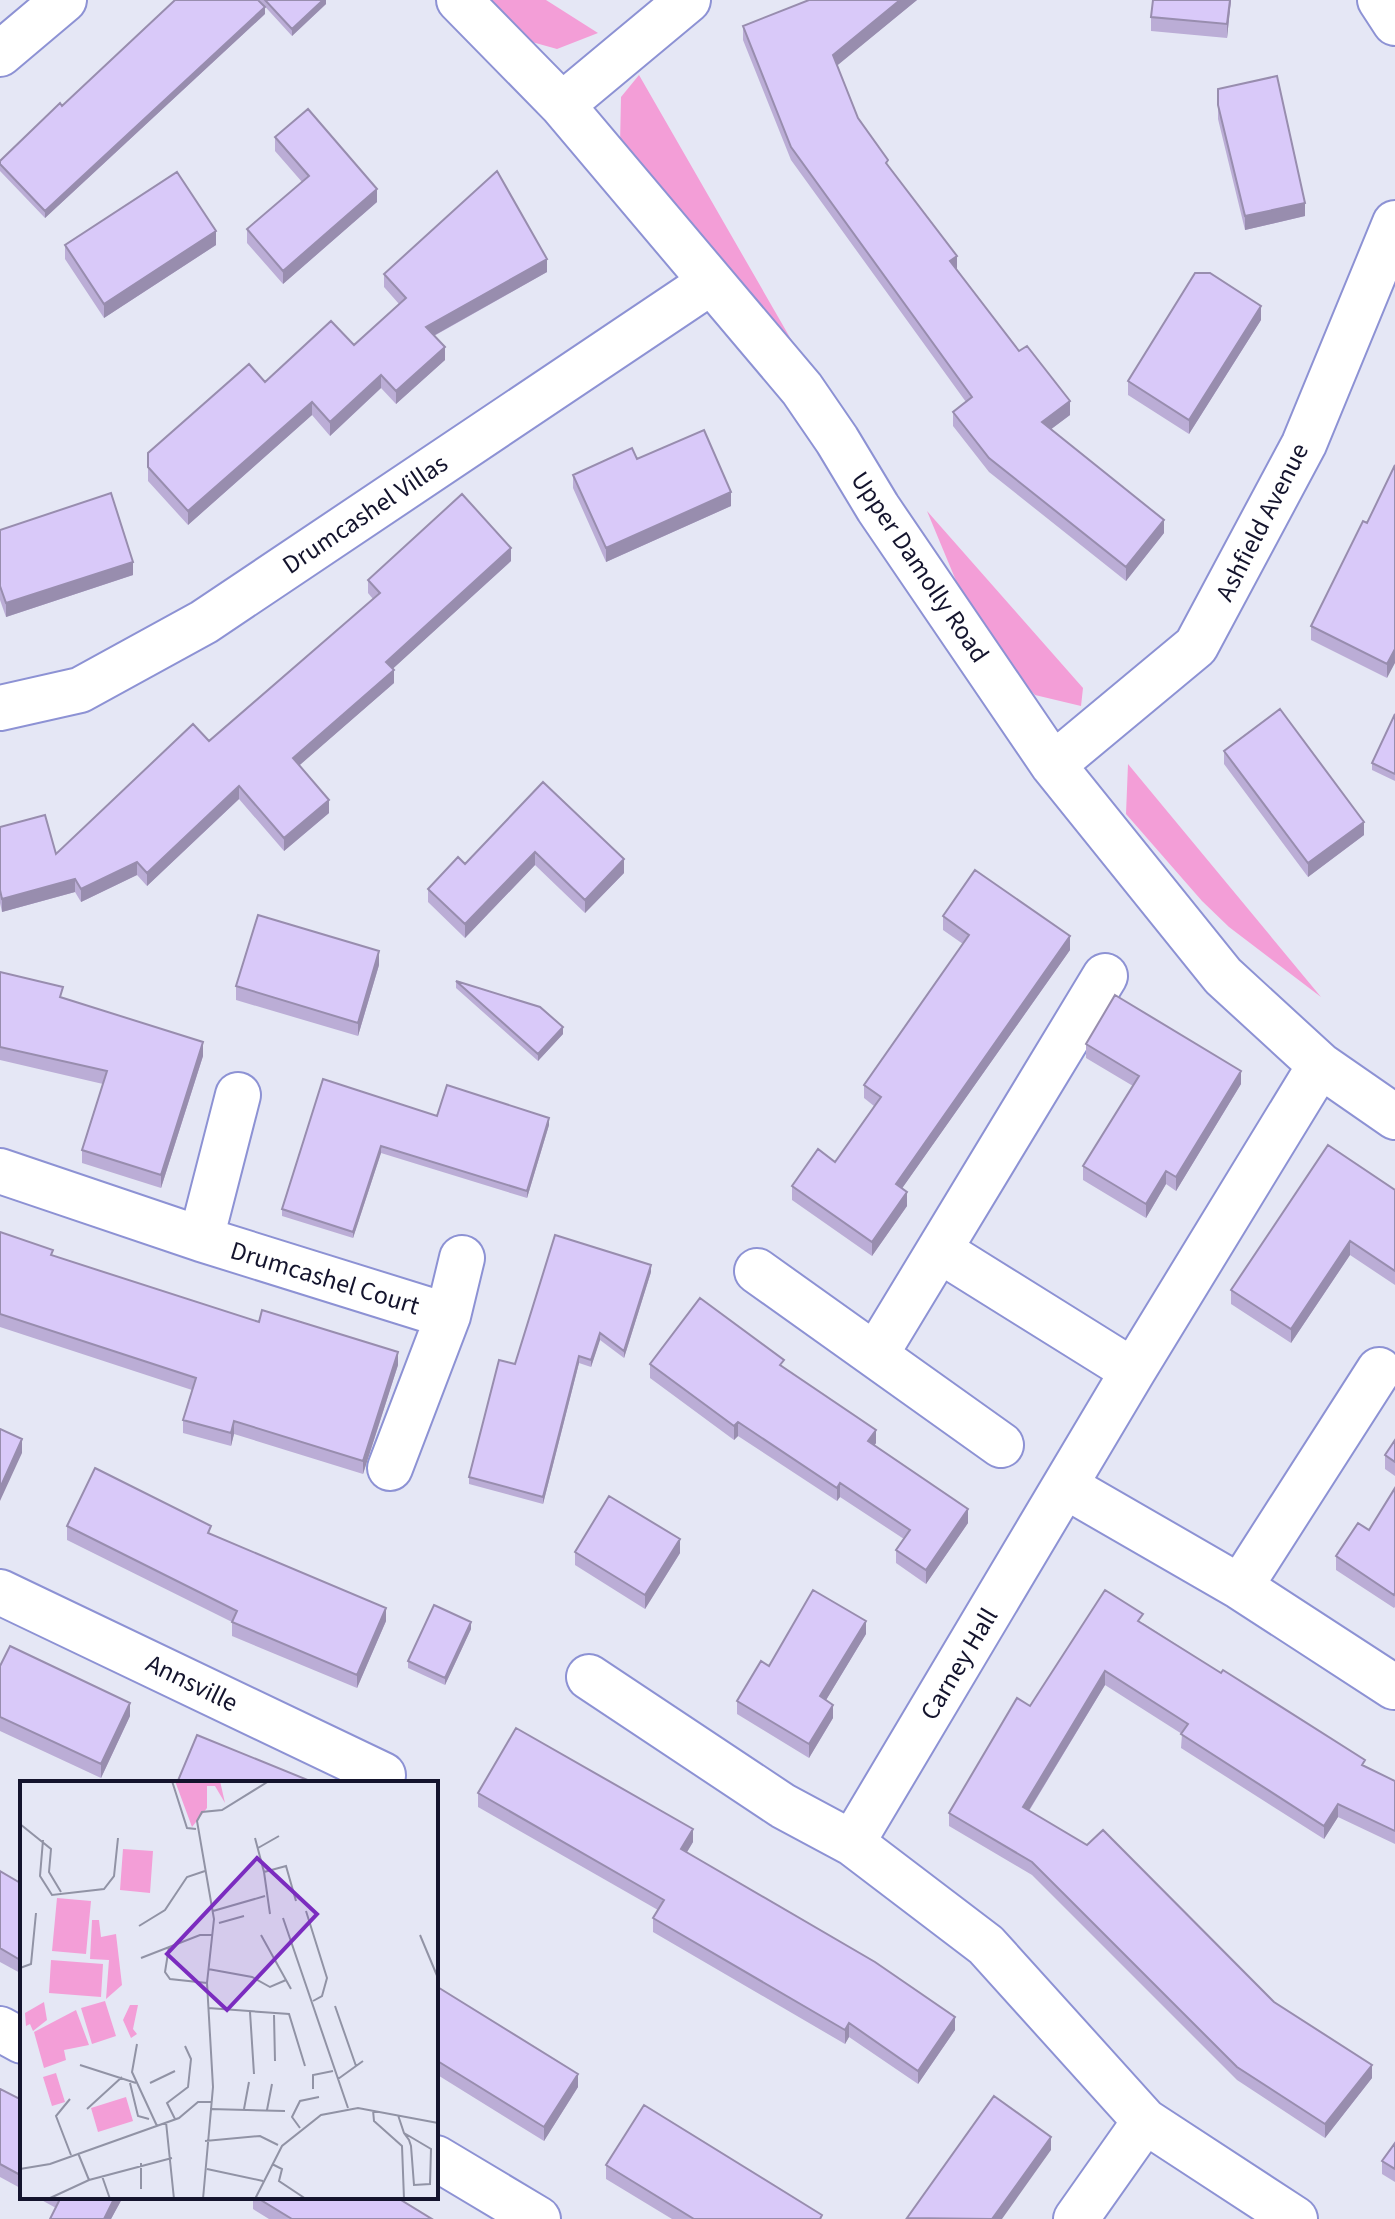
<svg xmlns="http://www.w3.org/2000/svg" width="1395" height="2219" font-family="'Source Sans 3',sans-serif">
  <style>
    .green { fill: #f39ed7 }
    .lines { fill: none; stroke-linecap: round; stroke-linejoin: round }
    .minor-casing { stroke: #8d92d4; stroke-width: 48 }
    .minor { stroke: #fff; stroke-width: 44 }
    .wall { fill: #bbadd6 }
    .shaded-wall { fill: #988dae }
    .building { fill: #d9c9f9; stroke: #988dae; stroke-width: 2 }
    .labels { text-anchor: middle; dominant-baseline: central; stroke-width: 6; stroke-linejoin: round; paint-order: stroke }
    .street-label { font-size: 26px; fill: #14142d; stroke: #fff }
    .inset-road { fill: none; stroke: #9193a5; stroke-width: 2 }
    .view { fill: #7b2cbf; fill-opacity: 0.15; stroke: #7b2cbf; stroke-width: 4 }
    .inset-edge { fill: none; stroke: #14142d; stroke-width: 4 }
  </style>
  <rect width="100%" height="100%" fill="#e5e7f5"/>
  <path class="green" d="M487 0H546L598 33 557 49 532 42Z
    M639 75 796 348 620 145 621 97Z
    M927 511 1083 688 1081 706 1035 695 979 636Z
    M1128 764 1321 997 1229 927 1202 901 1126 814Z"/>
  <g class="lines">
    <defs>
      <path id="minor" d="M459 0 562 105 802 389 837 440 878 508 1053 765 1223 976 1320 1065 1395 1117
        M1380 0 1395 23
        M0 54 64 0
        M562 105 688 0
        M0 708 80 690 204 622 711 282
        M1053 765 1196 646 1304 444 1395 223
        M0 1171 201 1239 448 1316
        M201 1239 238 1095
        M939 1250 1133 1371
        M757 1271 1001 1445
        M876 1354 1105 976
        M390 1468 448 1316 462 1258
        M1065 1486 1240 1587 1394 1687
        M1240 1587 1379 1370
        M0 1592 383 1775
        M589 1677 783 1806 852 1843 986 1945 1145 2121 1076 2219
        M852 1843 1133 1371 1320 1065
        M0 2029 22 2041
        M1145 2121 1295 2219
        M436 2158 538 2219"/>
    </defs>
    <use href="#minor" class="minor-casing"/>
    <use href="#minor" class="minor"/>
  </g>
  <path class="wall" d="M259 0H326V4L292 36Z
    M809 0H917L837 65 858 118 888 167 956 270 1070 415 1051 429 1164 533 1126 581 989 472 953 426V412L966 402 791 160 743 40V26Z
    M1231 0 1227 38 1151 31V17Z
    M265 14 45 218 0 171V161L62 106Z
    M1218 89 1305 216 1245 230 1218 119Z
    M275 137 377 202 283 284 247 243V229L302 182 275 151Z
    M65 245H216L104 318 65 259Z
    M547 272 434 336 445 360 396 404 381 388 330 436 312 415 188 525 148 481V453L265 382 354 345 399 304 384 287V274Z
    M1261 320 1189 434 1128 395V381Z
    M637 459 731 506 606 562 573 488V475Z
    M1395 465 1387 678 1311 640V626L1367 523Z
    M0 530 133 575 6 617 0 600Z
    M511 561 392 669 394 683 299 765 329 813 284 851 239 799 147 886 137 875 81 902 75 892 2 912 0 903V827L56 854 209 741 373 599 368 593V580Z
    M1395 714V781L1372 770V763Z
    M1224 751 1364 835 1308 877 1224 764Z
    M543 782 624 873 585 913 535 865 465 938 428 902V889L465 864Z
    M943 916 1070 950 902 1188 907 1206 872 1256 792 1200V1186L835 1162 874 1106 864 1098V1085L963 944 943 930Z
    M379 965 358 1036 236 1000V986Z
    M0 972 203 1056 161 1188 82 1163V1150L103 1084 0 1060Z
    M456 981 563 1034 538 1061 456 988Z
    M1086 1044 1241 1084 1176 1191 1166 1184 1146 1218 1083 1180V1166L1133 1086 1086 1058Z
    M323 1079 437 1116 549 1125 527 1198 381 1153 353 1238 282 1216V1209Z
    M1395 1190V1285L1350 1255 1291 1343 1231 1304V1290Z
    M0 1232 53 1256 259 1322 398 1365 363 1474 234 1434 231 1446 183 1433V1420L192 1390 0 1327Z
    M651 1272 624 1358 600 1340 591 1367 579 1363 543 1504 469 1484V1477L515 1364Z
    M650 1364 784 1368 876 1443 874 1446 968 1523 926 1584 896 1563V1550L904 1539 840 1497 837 1501 738 1436 734 1440 650 1378Z
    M1395 1440V1476L1385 1469V1455Z
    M1395 1488V1607L1394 1608 1336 1570V1556L1369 1530Z
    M67 1526 211 1534 386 1621 357 1688 232 1636V1622L67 1540Z
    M575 1552 680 1553 645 1609 575 1565Z
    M1143 1623 1365 1766 1395 1781V1844L1338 1817 1324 1839 1181 1748 1182 1734 1105 1685 1029 1811 1372 2078 1325 2138 1237 2080 1032 1875 949 1826V1813L1030 1706Z
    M471 1629 445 1685 408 1668V1661Z
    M866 1634 826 1700 833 1718 809 1758 737 1714V1701L769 1666Z
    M0 1666 130 1716 101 1778 0 1731Z
    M478 1793 693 1842 687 1852 955 2030 918 2084 849 2037 845 2044 653 1932V1918L658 1910 478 1807Z
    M0 1871 22 1884V1974L0 1962Z
    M436 1986 578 2087 544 2141 436 2074Z
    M0 2089 22 2100V2189L0 2177Z
    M1395 2143V2182L1382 2174V2161Z
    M606 2165 822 2219H672L606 2179Z
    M36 2197H123L111 2219H50L56 2208Z
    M253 2197H396L432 2219H269L253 2209Z"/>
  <path class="shaded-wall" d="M323 0H326V4L292 36V29Z
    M900 0H917L833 69V55Z
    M1230 0H1231L1227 38V24Z
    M265 7V14L45 218V211Z
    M377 189V202L283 284V271Z
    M1305 203V216L1245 230V216Z
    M216 231V245L104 318V304Z
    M957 256V270L950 261Z
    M547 259V272L426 340V327Z
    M1261 306V320L1189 434V420Z
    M445 347V360L396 404V391Z
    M381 375V388L330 436V422Z
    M1070 401V415L1042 436V422Z
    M312 402V415L188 525V511Z
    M731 492V506L606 562V548Z
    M1164 520V533L1126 581V567Z
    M511 548V561L386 675V662Z
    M133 562V575L6 617V603Z
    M1395 649V663L1387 678V664Z
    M394 670V683L293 771V758Z
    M239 786V799L147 886V873Z
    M329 800V813L284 851V838Z
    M1364 822V835L1308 877V863Z
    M535 852V865L465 938V924Z
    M624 859V873L585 913V900Z
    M137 862V875L81 902V889Z
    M75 879V892L2 912V899Z
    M1070 936V950L896 1197V1184Z
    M379 951V965L358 1036V1023Z
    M563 1027V1034L538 1061V1054Z
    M203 1042V1056L161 1188V1175Z
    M1241 1071V1084L1176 1191V1177Z
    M549 1118V1125L527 1198V1191Z
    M381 1146V1153L353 1238V1232Z
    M1166 1171V1184L1146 1218V1204Z
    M907 1192V1206L872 1256V1242Z
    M1350 1241V1255L1291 1343V1329Z
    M651 1265V1272L624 1358V1351Z
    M600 1333V1340L591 1367V1360Z
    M398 1352V1365L363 1474V1461Z
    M579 1356V1363L543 1504V1497Z
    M234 1421V1434L231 1446V1433Z
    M738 1422V1436L734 1440V1426Z
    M876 1430V1443L868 1455V1441Z
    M22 1439V1453L0 1501V1488Z
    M840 1483V1497L837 1501V1488Z
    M968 1509V1523L926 1584V1570Z
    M680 1539V1553L645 1609V1595Z
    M386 1608V1621L357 1688V1675Z
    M866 1621V1634L820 1710V1696Z
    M471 1622V1629L445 1685V1678Z
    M1105 1671V1685L1023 1820V1807Z
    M130 1703V1716L101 1778V1764Z
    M833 1705V1718L809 1758V1744Z
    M1338 1804V1817L1324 1839V1826Z
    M693 1829V1842L681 1862V1849Z
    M955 2017V2030L918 2084V2071Z
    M849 2023V2037L845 2044V2030Z
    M1372 2065V2078L1325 2138V2124Z
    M578 2074V2087L544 2141V2127Z
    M1051 2137V2150L1002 2219H992Z
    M115 2197H123L111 2219H104Z"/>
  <path class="building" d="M175 0H258L265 7 45 211 0 164V161L60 103 62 106Z
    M265 0H323L292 29Z
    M809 0H900L833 55 858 118 888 160 886 163 957 256 950 261 1019 351 1027 346 1070 401 1042 422 1164 520 1126 567 989 458 953 412 972 397 791 147 743 26Z
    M1153 0H1230L1227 24 1151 17Z
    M1277 76 1305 203 1245 216 1218 105V89Z
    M308 109 377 189 283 271 247 229 309 176 275 137Z
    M497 171 547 259 426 327 445 347 396 391 381 375 330 422 312 402 188 511 148 467V453L249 364 265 382 331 321 354 345 406 298 384 274Z
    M177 172 216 231 104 304 65 245Z
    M1195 273H1210L1261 306 1189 420 1128 381Z
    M704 430 731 492 606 548 573 475 632 448 637 459Z
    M1395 465V649L1387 664 1311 626 1363 521 1367 523Z
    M111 493 133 562 6 603 0 586V530Z
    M462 494 511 548 386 662 394 670 293 758 329 800 284 838 239 786 147 873 137 862 81 889 75 879 2 899 0 890V827L45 815 56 854 193 724 209 741 380 593 368 580Z
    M1280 709 1364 822 1308 863 1224 751Z
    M1395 714V774L1372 763Z
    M543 782 624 859 585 900 535 852 465 924 428 889 458 857 465 864Z
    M975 870 1070 936 896 1184 907 1192 872 1242 792 1186 818 1149 835 1162 881 1097 864 1085 969 935 943 916Z
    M258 915 379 951 358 1023 236 986Z
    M0 972 63 987 60 997 203 1042 161 1175 82 1150 107 1071 0 1047Z
    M456 981 540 1007 563 1027 538 1054Z
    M1115 995 1241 1071 1176 1177 1166 1171 1146 1204 1083 1166 1139 1076 1086 1044Z
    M323 1079 437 1116 447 1085 549 1118 527 1191 381 1146 353 1232 282 1209Z
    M1328 1145 1395 1190V1271L1350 1241 1291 1329 1231 1290Z
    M0 1232 53 1250 51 1255 259 1322 262 1310 398 1352 363 1461 234 1421 231 1433 183 1420 196 1378 0 1314Z
    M555 1235 651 1265 624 1351 600 1333 591 1360 579 1356 543 1497 469 1477 499 1360 515 1364Z
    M700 1298 784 1360 780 1365 876 1430 868 1441 968 1509 926 1570 896 1550 910 1530 840 1483 837 1488 738 1422 734 1426 650 1364Z
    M0 1429 22 1439 0 1488Z
    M1395 1440V1462L1385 1455Z
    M95 1468 211 1526 208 1533 386 1608 357 1675 232 1622 237 1611 67 1526Z
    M1395 1488V1593L1394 1595 1336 1556 1358 1523 1369 1530Z
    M609 1496 680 1539 645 1595 575 1552Z
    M813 1590 866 1621 820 1696 833 1705 809 1744 737 1701 761 1661 769 1666Z
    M1105 1590 1143 1614 1138 1621 1221 1673 1223 1670 1365 1760 1362 1765 1395 1781V1831L1338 1804 1324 1826 1181 1734 1188 1724 1105 1671 1023 1807 1087 1845 1103 1830 1274 2002 1372 2065 1325 2124 1237 2067 1032 1862 949 1813 1017 1698 1030 1706Z
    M434 1605 471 1622 445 1678 408 1661Z
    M10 1646 130 1703 101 1764 0 1717V1666Z
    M516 1728 693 1829 681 1849 875 1962 955 2017 918 2071 849 2023 845 2030 653 1918 664 1900 478 1793Z
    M197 1735 315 1783H177Z
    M0 1871 22 1884V1961L0 1948Z
    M436 1986 578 2074 544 2127 436 2060Z
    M0 2089 22 2100V2176L0 2164Z
    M994 2096 1051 2137 992 2219 907 2218Z
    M644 2105 822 2215 820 2219H694L606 2165Z
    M1395 2143V2169L1382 2161Z
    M61 2197H115L104 2219H50Z
    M256 2197H396L432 2219H292Z"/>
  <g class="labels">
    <g class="street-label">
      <text transform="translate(365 514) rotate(-34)">Drumcashel Villas</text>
      <text transform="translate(1262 522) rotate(-63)">Ashfield Avenue</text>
      <text transform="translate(920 567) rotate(56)">Upper Damolly Road</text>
      <text transform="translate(325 1278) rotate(17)">Drumcashel Court</text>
      <text transform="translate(959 1664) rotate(-59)">Carney Hall</text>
      <text transform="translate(192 1683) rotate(26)">Annsville</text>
    </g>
  </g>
  <g transform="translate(20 1781)">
    <rect width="418" height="418" fill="#e5e7f5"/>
    <path d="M155 0H200L205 22 195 5H187V27L172 46ZM103 68 133 70 130 112 100 109ZM37 117 71 120 66 173 32 170ZM72 139H79L81 156 96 153 102 204 86 218 89 179 70 178ZM31 179 83 183 81 216 29 212ZM85 220 96 255 72 263 61 227ZM24 221 27 239 13 250 10 243 6 245 5 232ZM110 224H118L113 248 117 253 111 257 103 239ZM56 229 69 264 44 269 46 279 24 287 14 251ZM36 292 45 321 32 325 23 296ZM106 316 113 340 78 351 71 327Z" fill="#f39ed7"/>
    <path class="inset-road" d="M152 0 167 47 176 48M0 43 31 68 29 91 41 111M235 57 244 91M23 59 20 95 32 114 84 108 94 95 98 57M238 67 259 55M193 130 245 115M286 130 307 197 302 215 293 220M250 133 244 91 266 85 276 120M263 137 328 327M199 142 224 135M119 145 145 129 167 96 185 90M241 154 271 208M400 154 418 197M149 166 145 191 150 198 187 202M121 177 180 154H193M0 187 11 183 16 132M188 188 232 196 250 206 266 199M315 225 336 285M188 227 269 233 285 285M230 231 234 293M254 234 255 280M117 263 112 291 137 345M60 284 116 302M318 298 343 280M110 302 118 335 129 338M130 302 155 290M293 308V294L313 290M50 318 36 335 51 374M67 328 102 296M190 328 265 330M224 328 229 301M247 329 252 303M353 329 354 340 382 365 384 418M378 334 384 352 389 359 391 365 394 404 410 403 411 368 384 352M155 338 147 322 168 306 171 278 165 265M146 341 154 418M280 347 272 336 280 320 299 316M185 360 240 355 258 364M58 372 69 399M121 382V408M252 383 262 388 259 400 286 418M0 388 30 383 159 337 178 321H191M187 388 243 400M82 395 90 418M28 418 69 399 152 377M183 418 193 306 187 202 194 138 177 40 182 31 202 29 249 0M235 418 262 365 301 334 338 327 418 342"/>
    <path class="view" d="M237 77 297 133 207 229 147 173Z"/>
    <rect width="418" height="418" class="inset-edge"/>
  </g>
</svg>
